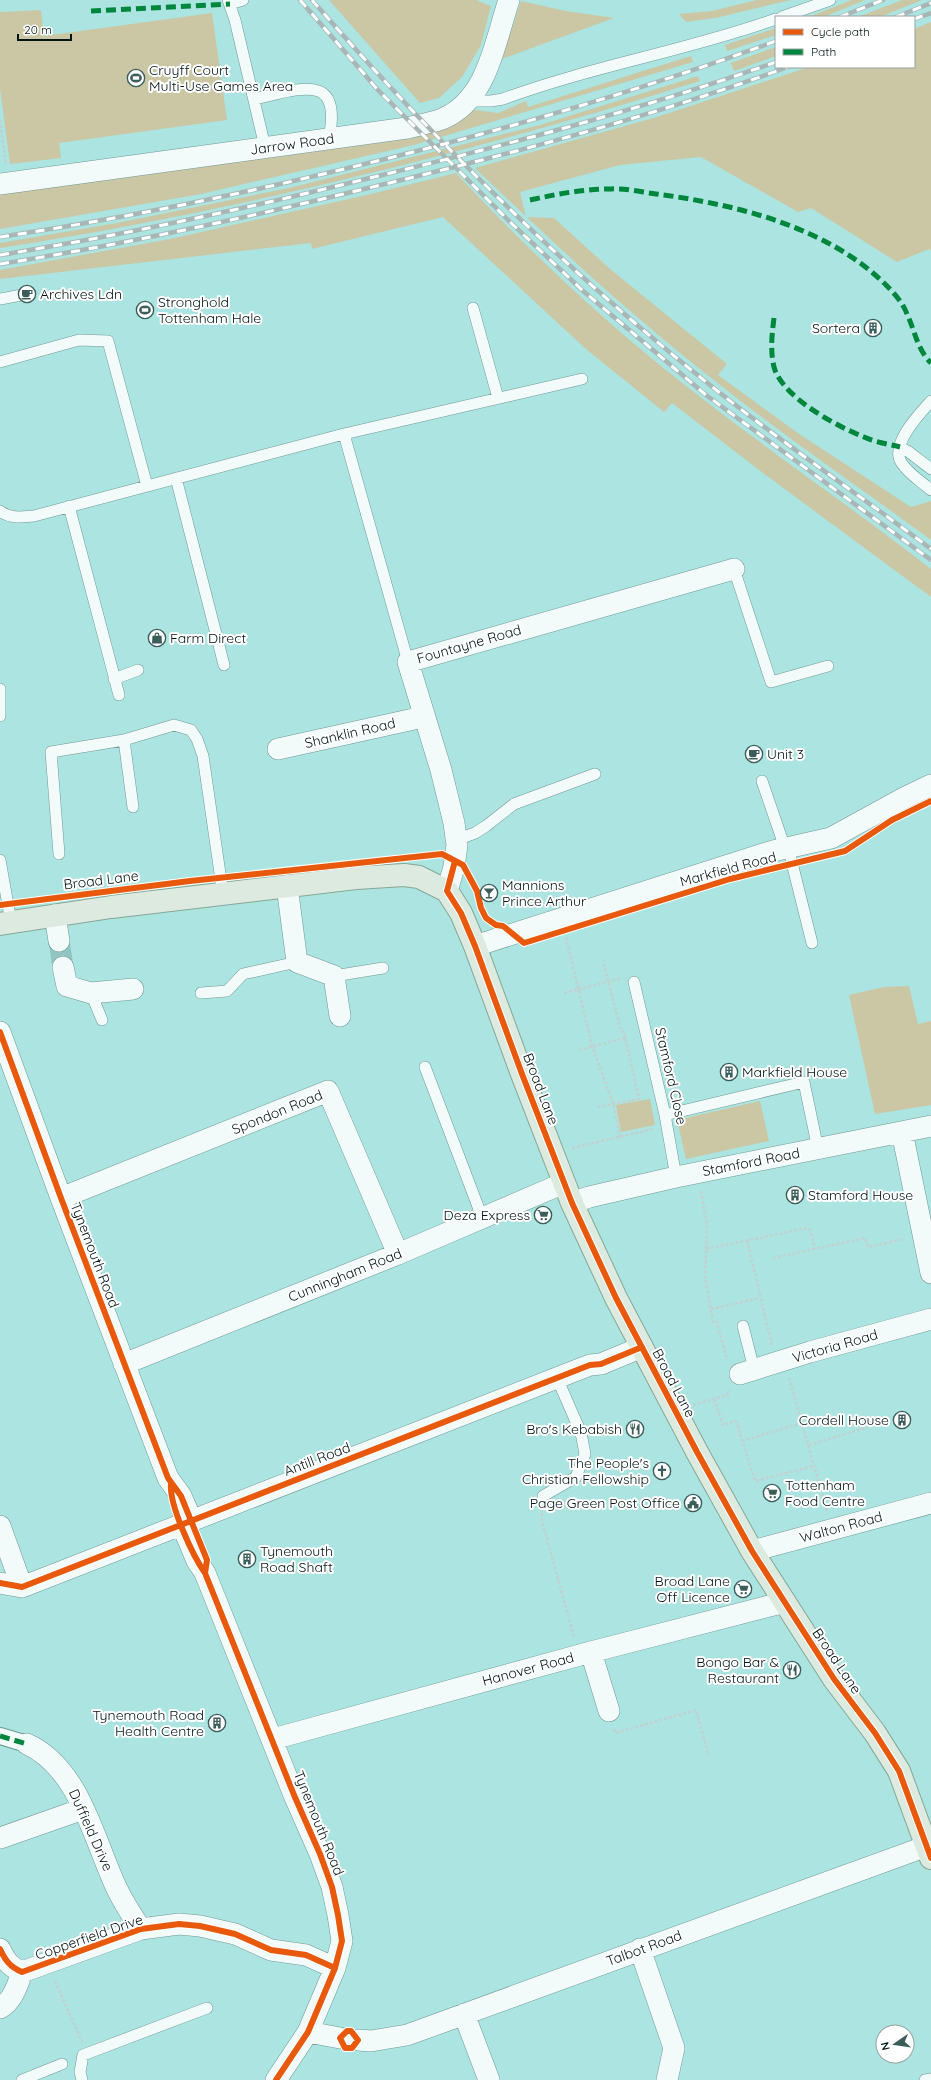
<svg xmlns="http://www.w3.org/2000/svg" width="931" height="2080" font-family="Quicksand,sans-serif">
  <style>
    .green { fill: #cbc7a4 }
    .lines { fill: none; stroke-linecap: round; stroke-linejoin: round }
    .minor-tunnel { stroke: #92c5c1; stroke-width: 21; stroke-dasharray: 21 10; stroke-linecap: butt }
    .service-casing { stroke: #6f9996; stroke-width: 12 }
    .pedestrian-casing { stroke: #6f9996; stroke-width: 18 }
    .minor-casing { stroke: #6f9996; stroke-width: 22 }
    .primary-casing { stroke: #86a896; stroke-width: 24 }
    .path { stroke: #c0d1d0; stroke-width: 2.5; stroke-dasharray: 3 2; stroke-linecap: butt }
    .service { stroke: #f2fbfa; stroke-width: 11 }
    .pedestrian { stroke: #f2fbfa; stroke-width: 16 }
    .minor { stroke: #f2fbfa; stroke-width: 21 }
    .primary { stroke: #ddeae0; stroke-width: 22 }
    .rail-casing { stroke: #a9b6b6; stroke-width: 4.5 }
    .rail { stroke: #fff; stroke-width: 3; stroke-dasharray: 9; stroke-linecap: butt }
    .quiet { stroke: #00873e; stroke-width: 5; stroke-dasharray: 10 5; stroke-linecap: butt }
    .cycleway-casing { stroke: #fff; stroke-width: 8 }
    .cycleway { stroke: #e8590c; stroke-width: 6 }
    .labels { text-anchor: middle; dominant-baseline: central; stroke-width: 4; stroke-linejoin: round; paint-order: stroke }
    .poi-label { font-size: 14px; fill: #011614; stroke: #fff; text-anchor: start }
    .street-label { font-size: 14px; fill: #011614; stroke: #fff }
  </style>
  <rect width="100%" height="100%" fill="#abe4e0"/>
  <path class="green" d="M329 0H476L491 6 481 45 462 77 439 98 420 103Z
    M757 0H791L715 18 686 22 679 14 712 11Z
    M852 0H865L824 17H808Z
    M902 0H922L880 17H858Z
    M521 1 566 11 614 18 502 59Z
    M41 10 44 36 212 13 227 120 59 143 61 158 10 164 0 89V12Z
    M931 22V251L929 249 897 262 811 208 798 212 701 157 620 165 520 192 526 217 554 218 610 269 727 364 718 375 799 434 911 507 931 501V540C862 489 791 441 724 388 636 320 555 245 475 168L657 117 809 67H914V29Z
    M776 28V35L727 51 725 45Z
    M776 47V56L734 71 731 63Z
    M691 56 693 62 414 145 201 194 0 229V192L475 110 498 113 526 101 528 107Z
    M698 76 700 81C471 153 237 211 0 248V243L117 223 289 188 540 125Z
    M456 173C526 248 601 319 681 382 763 447 849 505 931 569V597L763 473 672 403 664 412 586 349 443 217 312 249 311 243 0 279V270L170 239 371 194Z
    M909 986 918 1024 931 1021V1105L875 1114 849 995 884 987Z
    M650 1099 655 1125 621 1132 616 1105Z
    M760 1101 769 1141 686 1159 678 1124 681 1119Z"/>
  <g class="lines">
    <path class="minor-tunnel" d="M59 941 63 967"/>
    <defs>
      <path id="service" d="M228 0 235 20 265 147
        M230 4 243 0
        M782 17 830 0
        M254 99C297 90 343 70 329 138
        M468 101H491L503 99C592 66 686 51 776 19
        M0 299 27 294
        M473 308 498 398
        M0 362 79 340 108 341 147 486
        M931 401C920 413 890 444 901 462 908 474 921 481 931 490
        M344 434 582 379
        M900 447 909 452 931 469
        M176 478 224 665
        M69 506 119 695
        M0 511C10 519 22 517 34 516L344 434 408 662
        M734 569 771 682 828 666
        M114 679 138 670
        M0 689V716
        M124 740 133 807
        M762 781 785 848
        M456 840 475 833 486 826 514 804 595 774
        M788 847 812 943
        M59 854 51 752 124 740 174 725 191 730 197 739 203 756 223 894
        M0 860 11 922
        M334 976 383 968
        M634 982 665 1115 676 1177
        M91 993 102 1020
        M201 993 227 991 243 974 297 962
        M425 1067 482 1217
        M665 1115 804 1082 818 1149
        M743 1326 754 1369
        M543 1496 576 1477 585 1454 581 1433 557 1378
        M22 2080 62 2064
        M82 2080 80 2072 83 2055 207 2008
        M925 2080 931 2079"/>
      <path id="pedestrian" d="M0 1736 27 1744"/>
      <path id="minor" d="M0 184 407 128C418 125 431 123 442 119 488 100 495 41 509 0
        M278 749 423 717
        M287 886 297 962 334 976 340 1016
        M447 891 454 867 457 845 454 823 441 770 408 662 734 569
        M55 915 59 941
        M475 946 773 851 831 838 904 798 931 785
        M63 967 67 986 91 993 133 989
        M0 1032 61 1198 168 1478 181 1496 192 1521
        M902 1132 931 1273
        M61 1198 328 1091 398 1254
        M572 1203 589 1197 676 1177 931 1126
        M124 1364 398 1254 564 1183
        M740 1374 810 1352 931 1319
        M182 1525 197 1561 205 1573 294 1795 320 1854 332 1887 338 1915 342 1941 335 1968 308 2032 276 2080
        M0 1526 22 1587
        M752 1551 931 1503
        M0 1583 22 1587 590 1365 601 1364 642 1347
        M591 1652 609 1711
        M273 1739 591 1652 785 1602
        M27 1744C80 1768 94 1841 117 1889 124 1903 132 1916 141 1929
        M0 1838 83 1809
        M0 1949C5 1960 10 1967 22 1972L141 1929 179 1924 200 1926 235 1934 271 1950 306 1955 335 1968
        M640 1949 674 2048 667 2080
        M0 2008C13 2001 18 1984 22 1972
        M464 2014 489 2080
        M308 2032 340 2038
        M358 2040 371 2041 407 2035 927 1846"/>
      <path id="primary" d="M0 924 111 907 356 878 404 875 419 877 447 891 461 913 475 946 522 1074 572 1203 616 1298 697 1452 752 1551 834 1679 875 1733 899 1771 931 1858"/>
    </defs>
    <use href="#service" class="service-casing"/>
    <use href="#pedestrian" class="pedestrian-casing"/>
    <use href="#minor" class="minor-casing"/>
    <use href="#primary" class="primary-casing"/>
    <path class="path" d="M0 120 6 165
      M566 937 592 1046 613 1103 620 1137
      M564 993 622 978
      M579 1050 625 1038
      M598 1107 639 1099 624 1032 621 1031 603 961
      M572 1148 653 1129
      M701 1191 707 1225 705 1278 713 1322H717L727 1360
      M747 1240 772 1345
      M706 1249 807 1228 810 1230 815 1249
      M773 1258 865 1238 868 1247 904 1239
      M711 1309 760 1298
      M789 1378 827 1511
      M714 1399 723 1425 736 1421 755 1481 814 1466
      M693 1405 727 1395 730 1390
      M742 1441 802 1423
      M809 1445 875 1425
      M542 1508V1521L574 1637
      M614 1729 615 1733 696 1710 709 1756
      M55 1981 82 2042"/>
    <use href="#service" class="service"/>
    <use href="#pedestrian" class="pedestrian"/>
    <use href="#minor" class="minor"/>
    <use href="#primary" class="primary"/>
    <defs>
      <path id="rail" d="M300 0 378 90 508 220 582 290 706 395 931 560
        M312 0C433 139 565 270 710 385 781 442 858 494 931 549
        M840 17 883 0
        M896 17 931 3
        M914 19 931 13
        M0 237C114 220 228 197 340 170 487 135 634 93 776 41
        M0 255C125 235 248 208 370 178 507 145 643 109 776 62
        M0 264C121 245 241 219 360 190 504 156 648 118 788 67"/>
    </defs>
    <use href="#rail" class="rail-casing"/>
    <use href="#rail" class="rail"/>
    <path class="quiet" d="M91 11 230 4
      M530 200C557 194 583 189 611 189 625 188 641 192 656 194 735 204 828 227 886 285 894 293 903 303 907 314 915 331 917 349 931 363
      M774 318C772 334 770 350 774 367 782 397 836 426 864 437 875 442 888 444 900 447
      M0 1736 27 1744"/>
    <defs>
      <path id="cycleway" d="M455 861 447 891 461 913 475 946 522 1074 572 1203 616 1298 697 1452 752 1551 834 1679 875 1733 899 1771 931 1858
        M0 905 190 881 442 854 463 865 477 891 481 908 486 918 496 925 503 926 524 943 730 879 845 851 892 820 931 801
        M0 1032 61 1198 168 1478 181 1496 207 1560 205 1573
        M171 1484C169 1505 193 1556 205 1573L294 1795 320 1854 332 1887 338 1915 342 1941 335 1968 308 2032 276 2080
        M0 1583 22 1587 590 1365 601 1364 642 1347
        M0 1949C5 1960 10 1967 22 1972L141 1929 179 1924 200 1926 235 1934 271 1950 306 1955 335 1968
        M347 2031H351L358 2040 352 2048H345L340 2038Z"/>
    </defs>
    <use href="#cycleway" class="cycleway-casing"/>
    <use href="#cycleway" class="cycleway"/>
  </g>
  <defs>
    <symbol id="stadium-ring" viewBox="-11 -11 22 22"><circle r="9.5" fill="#fff" stroke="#3c5e5b" stroke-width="1.5"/><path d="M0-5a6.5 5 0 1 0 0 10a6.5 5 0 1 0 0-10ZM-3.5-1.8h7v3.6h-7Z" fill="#3c5e5b"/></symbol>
    <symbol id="cafe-ring" viewBox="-11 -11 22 22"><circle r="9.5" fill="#fff" stroke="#3c5e5b" stroke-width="1.5"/><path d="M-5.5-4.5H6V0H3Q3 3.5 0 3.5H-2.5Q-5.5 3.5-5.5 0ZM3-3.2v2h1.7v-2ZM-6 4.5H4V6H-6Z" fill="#3c5e5b"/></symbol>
    <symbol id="building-ring" viewBox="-11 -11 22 22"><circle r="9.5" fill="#fff" stroke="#3c5e5b" stroke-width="1.5"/><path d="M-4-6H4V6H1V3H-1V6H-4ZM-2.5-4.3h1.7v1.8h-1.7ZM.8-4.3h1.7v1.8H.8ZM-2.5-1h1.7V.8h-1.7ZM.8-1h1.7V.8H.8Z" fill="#3c5e5b"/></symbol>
    <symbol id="shop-ring" viewBox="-11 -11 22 22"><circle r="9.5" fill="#fff" stroke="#3c5e5b" stroke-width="1.5"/><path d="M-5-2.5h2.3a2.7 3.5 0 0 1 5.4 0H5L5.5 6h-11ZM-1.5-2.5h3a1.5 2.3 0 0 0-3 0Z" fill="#3c5e5b"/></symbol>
    <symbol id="bar-ring" viewBox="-11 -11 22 22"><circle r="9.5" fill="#fff" stroke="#3c5e5b" stroke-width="1.5"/><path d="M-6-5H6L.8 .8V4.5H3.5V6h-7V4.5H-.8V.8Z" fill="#3c5e5b"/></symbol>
    <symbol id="supermarket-ring" viewBox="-11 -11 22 22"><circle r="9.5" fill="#fff" stroke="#3c5e5b" stroke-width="1.5"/><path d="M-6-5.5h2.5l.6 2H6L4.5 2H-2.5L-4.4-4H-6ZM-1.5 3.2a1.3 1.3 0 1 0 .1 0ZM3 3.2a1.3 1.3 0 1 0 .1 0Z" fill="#3c5e5b"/></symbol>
    <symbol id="restaurant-ring" viewBox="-11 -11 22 22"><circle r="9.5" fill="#fff" stroke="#3c5e5b" stroke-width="1.5"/><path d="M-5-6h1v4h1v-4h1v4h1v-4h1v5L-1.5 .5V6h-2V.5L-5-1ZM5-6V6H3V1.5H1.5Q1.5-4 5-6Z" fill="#3c5e5b"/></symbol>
    <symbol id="church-ring" viewBox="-11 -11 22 22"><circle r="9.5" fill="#fff" stroke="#3c5e5b" stroke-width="1.5"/><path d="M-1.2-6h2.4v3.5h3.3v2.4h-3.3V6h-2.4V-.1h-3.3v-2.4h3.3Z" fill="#3c5e5b"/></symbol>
    <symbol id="civic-ring" viewBox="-11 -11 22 22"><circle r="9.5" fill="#fff" stroke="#3c5e5b" stroke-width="1.5"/><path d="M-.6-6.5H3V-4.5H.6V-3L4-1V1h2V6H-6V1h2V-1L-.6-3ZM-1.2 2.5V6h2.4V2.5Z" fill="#3c5e5b"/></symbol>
  </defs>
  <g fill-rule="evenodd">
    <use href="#stadium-ring" x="126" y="68" width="20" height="20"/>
    <use href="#cafe-ring" x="17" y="284" width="20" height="20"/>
    <use href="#stadium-ring" x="135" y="300" width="20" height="20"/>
    <use href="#building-ring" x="863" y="318" width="20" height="20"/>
    <use href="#shop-ring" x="147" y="628" width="20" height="20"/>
    <use href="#cafe-ring" x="744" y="744" width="20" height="20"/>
    <use href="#bar-ring" x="479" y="883" width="20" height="20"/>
    <use href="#building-ring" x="719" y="1062" width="20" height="20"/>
    <use href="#building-ring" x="785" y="1185" width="20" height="20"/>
    <use href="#supermarket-ring" x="533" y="1205" width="20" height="20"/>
    <use href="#building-ring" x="892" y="1410" width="20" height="20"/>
    <use href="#restaurant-ring" x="625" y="1419" width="20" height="20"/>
    <use href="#church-ring" x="652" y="1461" width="20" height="20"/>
    <use href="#supermarket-ring" x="762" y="1483" width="20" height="20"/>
    <use href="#civic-ring" x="683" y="1493" width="20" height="20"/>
    <use href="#building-ring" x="237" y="1549" width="20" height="20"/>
    <use href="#supermarket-ring" x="733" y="1579" width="20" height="20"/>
    <use href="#restaurant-ring" x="782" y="1660" width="20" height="20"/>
    <use href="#building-ring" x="207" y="1713" width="20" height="20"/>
  </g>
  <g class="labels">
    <g class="poi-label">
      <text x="149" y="70">Cruyff Court<tspan x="149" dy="16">Multi-Use Games Area</tspan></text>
      <text x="40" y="294">Archives Ldn</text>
      <text x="158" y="302">Stronghold<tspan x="158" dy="16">Tottenham Hale</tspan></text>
      <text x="860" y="328" text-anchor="end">Sortera</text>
      <text x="170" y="638">Farm Direct</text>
      <text x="767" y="754">Unit 3</text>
      <text x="502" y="885">Mannions<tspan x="502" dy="16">Prince Arthur</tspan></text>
      <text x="742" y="1072">Markfield House</text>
      <text x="808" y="1195">Stamford House</text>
      <text x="530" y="1215" text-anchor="end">Deza Express</text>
      <text x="889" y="1420" text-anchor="end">Cordell House</text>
      <text x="622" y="1429" text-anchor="end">Bro's Kebabish</text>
      <text x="649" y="1463" text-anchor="end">The People's<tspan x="649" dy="16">Christian Fellowship</tspan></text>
      <text x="785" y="1485">Tottenham<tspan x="785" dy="16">Food Centre</tspan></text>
      <text x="680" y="1503" text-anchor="end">Page Green Post Office</text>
      <text x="260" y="1551">Tynemouth<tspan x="260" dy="16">Road Shaft</tspan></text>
      <text x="730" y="1581" text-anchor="end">Broad Lane<tspan x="730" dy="16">Off Licence</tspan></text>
      <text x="779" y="1662" text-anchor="end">Bongo Bar &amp;<tspan x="779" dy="16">Restaurant</tspan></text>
      <text x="204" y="1715" text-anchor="end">Tynemouth Road<tspan x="204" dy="16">Health Centre</tspan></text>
    </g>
    <g class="street-label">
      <text transform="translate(292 144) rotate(-8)">Jarrow Road</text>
      <text transform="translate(469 644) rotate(-16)">Fountayne Road</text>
      <text transform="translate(350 733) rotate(-13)">Shanklin Road</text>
      <text transform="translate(728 869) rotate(-15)">Markfield Road</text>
      <text transform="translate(101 880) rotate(-7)">Broad Lane</text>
      <text transform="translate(671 1076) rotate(77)">Stamford Close</text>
      <text transform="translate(541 1089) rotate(69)">Broad Lane</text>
      <text transform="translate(277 1112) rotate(-22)">Spondon Road</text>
      <text transform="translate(751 1162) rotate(-11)">Stamford Road</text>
      <text transform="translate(95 1255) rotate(69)">Tynemouth Road</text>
      <text transform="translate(345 1275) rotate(-22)">Cunningham Road</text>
      <text transform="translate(835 1346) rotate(-16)">Victoria Road</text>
      <text transform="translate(674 1383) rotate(62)">Broad Lane</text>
      <text transform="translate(317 1459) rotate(-21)">Antill Road</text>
      <text transform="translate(841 1527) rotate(-15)">Walton Road</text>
      <text transform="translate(837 1661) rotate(56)">Broad Lane</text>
      <text transform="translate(528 1669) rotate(-15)">Hanover Road</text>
      <text transform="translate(319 1823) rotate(68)">Tynemouth Road</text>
      <text transform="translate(91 1830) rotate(66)">Duffield Drive</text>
      <text transform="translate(89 1937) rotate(-19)">Copperfield Drive</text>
      <text transform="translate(644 1948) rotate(-20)">Talbot Road</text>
    </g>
  </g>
  <rect x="775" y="16" width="140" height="52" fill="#ffffff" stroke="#99a2a1"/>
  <rect x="783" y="29" width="20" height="6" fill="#e8590c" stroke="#99a2a1"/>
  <text x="811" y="36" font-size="12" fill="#011614">Cycle path</text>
  <rect x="783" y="49" width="20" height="6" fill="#00873e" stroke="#99a2a1"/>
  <text x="811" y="56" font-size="12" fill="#011614">Path</text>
  <g transform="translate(895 2044) rotate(257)"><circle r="19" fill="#ffffff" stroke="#99a2a1"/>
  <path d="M0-3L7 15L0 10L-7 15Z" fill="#3c5e5b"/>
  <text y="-6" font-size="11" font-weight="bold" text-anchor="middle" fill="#011614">N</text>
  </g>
  <path d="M18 34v6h53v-6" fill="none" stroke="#011614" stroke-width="2"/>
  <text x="24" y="34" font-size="12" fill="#011614" stroke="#ffffff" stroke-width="3" paint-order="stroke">20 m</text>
</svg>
